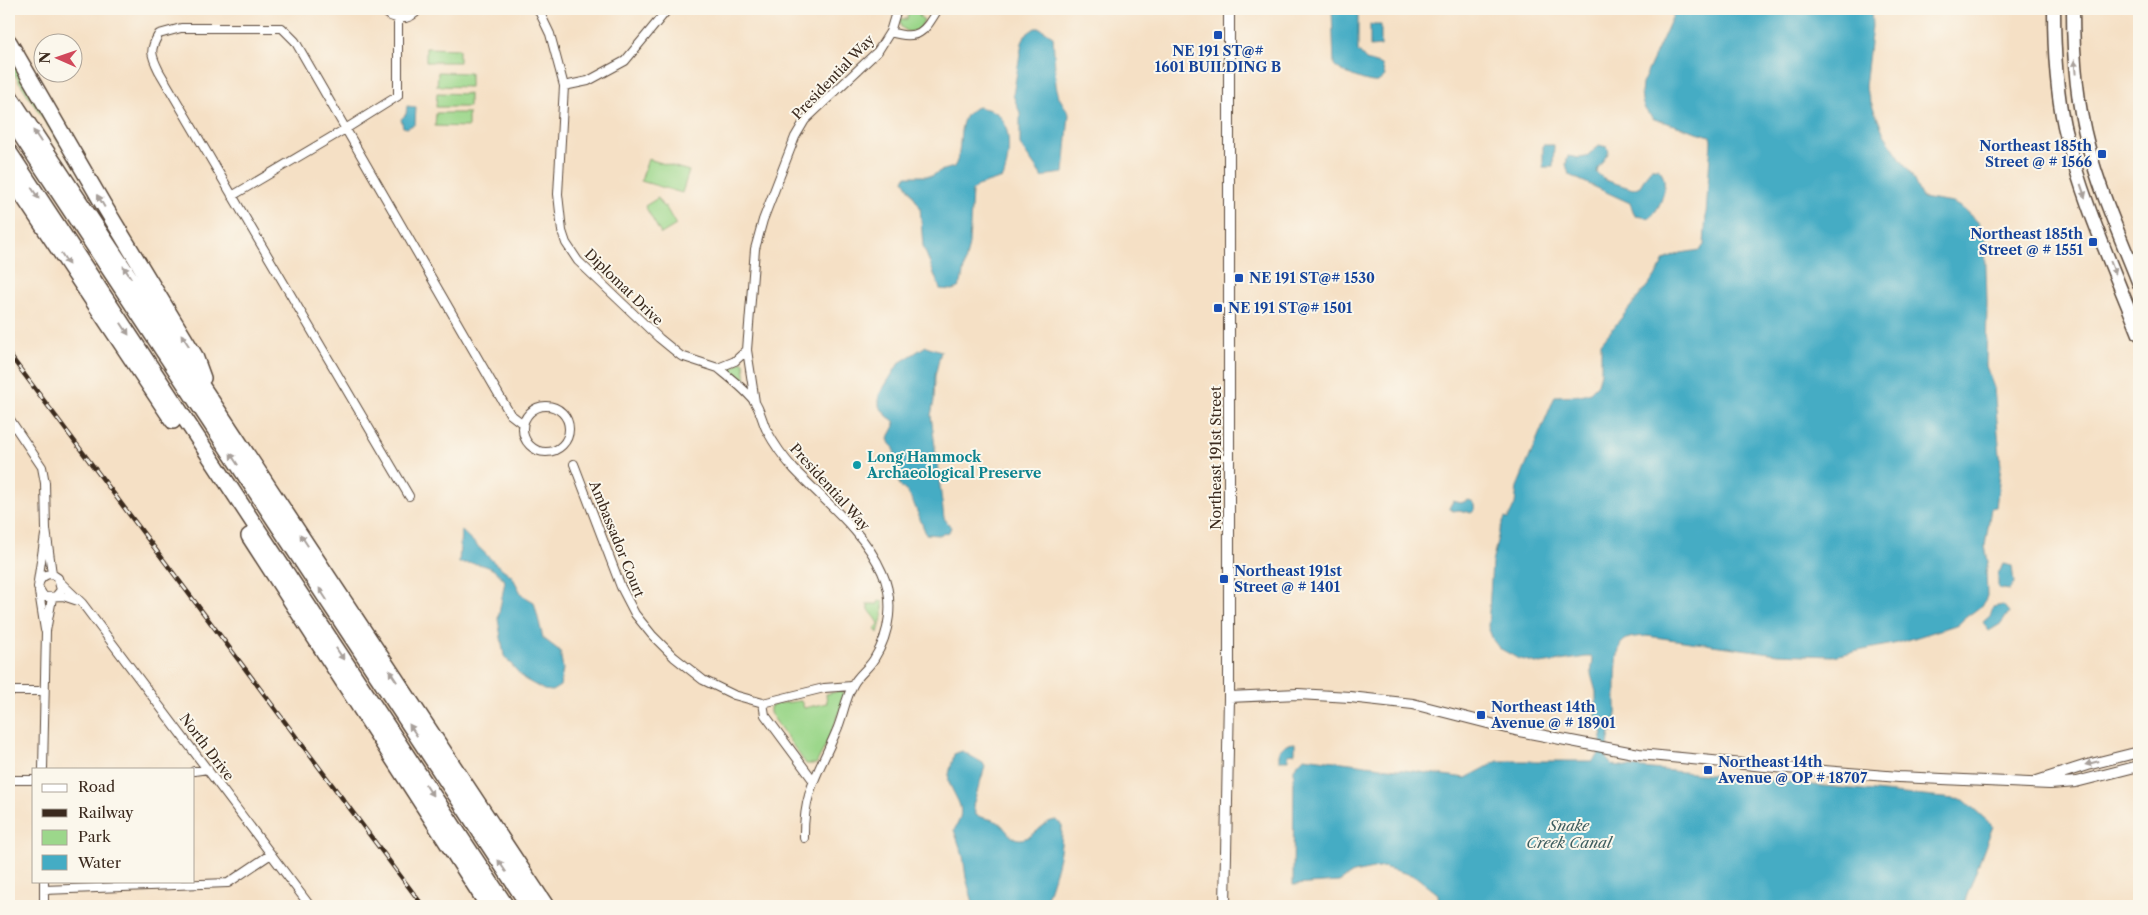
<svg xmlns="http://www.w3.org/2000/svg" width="2148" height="915" font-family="'Libre Caslon Text',serif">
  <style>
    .green { fill: #9cd78b; stroke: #6c8054 }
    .water { fill: #44acc4; stroke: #406b71 }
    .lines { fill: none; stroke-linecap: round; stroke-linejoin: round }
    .minor-casing { stroke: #574537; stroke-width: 10 }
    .tertiary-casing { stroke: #574537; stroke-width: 12 }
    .primary-casing { stroke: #574537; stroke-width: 15 }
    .motorway-casing { stroke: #574537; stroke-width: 18 }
    .minor { stroke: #fff; stroke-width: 8 }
    .tertiary { stroke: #fff; stroke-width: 10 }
    .primary { stroke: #fff; stroke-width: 12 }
    .motorway { stroke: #fff; stroke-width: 15 }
    .rail-casing { stroke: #3b2a1e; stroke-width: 4.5 }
    .rail { stroke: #fbf7ec; stroke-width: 2.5; stroke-dasharray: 8; stroke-linecap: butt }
    .oneway { fill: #a79f9a }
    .transit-dot { fill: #1a4fb4; stroke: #fbf7ec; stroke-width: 2 }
    .culture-dot { fill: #0f9aa8; stroke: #fbf7ec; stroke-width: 2 }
    .labels { text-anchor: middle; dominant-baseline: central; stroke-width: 4; stroke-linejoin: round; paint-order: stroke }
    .transit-label { font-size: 14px; font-weight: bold; fill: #164399; stroke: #fbf7ec; text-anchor: start }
    .street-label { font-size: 14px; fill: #3b2a1e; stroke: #fbf7ec }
    .culture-label { font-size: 14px; font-weight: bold; fill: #0d838f; stroke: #fbf7ec; text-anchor: start }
    .water-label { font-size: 15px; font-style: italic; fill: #3f5e60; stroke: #fbf7ec }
  </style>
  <rect width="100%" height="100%" fill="#fbf7ec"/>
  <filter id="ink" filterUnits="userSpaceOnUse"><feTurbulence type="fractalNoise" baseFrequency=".02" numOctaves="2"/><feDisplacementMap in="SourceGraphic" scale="10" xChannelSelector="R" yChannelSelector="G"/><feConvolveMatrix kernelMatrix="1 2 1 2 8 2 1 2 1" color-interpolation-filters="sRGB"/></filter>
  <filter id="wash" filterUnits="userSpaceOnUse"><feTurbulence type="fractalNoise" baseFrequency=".0096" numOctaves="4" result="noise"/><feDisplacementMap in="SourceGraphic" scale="20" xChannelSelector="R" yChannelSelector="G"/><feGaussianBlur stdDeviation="1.12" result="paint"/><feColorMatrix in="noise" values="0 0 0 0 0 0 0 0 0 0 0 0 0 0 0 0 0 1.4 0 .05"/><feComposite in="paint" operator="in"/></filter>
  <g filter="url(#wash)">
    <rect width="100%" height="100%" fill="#f5e0c5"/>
    <path class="green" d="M909 9H925L919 16 924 20 919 30 908 32 901 27 899 19H907Z
      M426 48 459 49V62H426Z
      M9 50 61 146 9 66Z
      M438 72 470 73V87L437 86Z
      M437 93 469 94V107H436Z
      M436 113H468V127L435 126Z
      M648 159 689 171 682 193 641 181Z
      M658 198 663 207 665 206 676 225 661 234 645 206Z
      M742 361 744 362 746 383 729 370Z
      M879 601H883V614L878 633 875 629 879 624C876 616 869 613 867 604H878Z
      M840 691 845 695 844 700 829 739 816 764H806L770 713V707L776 704 799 701H801L804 708 827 703 826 694Z"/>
    <path class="water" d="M1332 9H1358V51L1366 60 1382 65 1385 76 1378 82C1369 84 1340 72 1334 65Z
      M1676 9H1871L1872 26 1865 87 1884 134 1910 172 1922 198 1953 203 1962 208 1978 222 1985 235 1987 301 1986 366 1994 388 2001 466 1996 507 1991 508 1985 546 1988 562 1986 572 1987 596C1982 610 1968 613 1959 624L1898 643 1833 656 1778 654 1647 636C1638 637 1627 636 1622 643 1613 654 1617 712 1616 728L1614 732 1610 733 1606 758 1612 765 1964 800 1993 826 1963 906H1439L1438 894 1415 876 1383 867 1353 873 1339 882 1293 885 1294 768 1304 757 1466 778 1498 761H1592L1598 756 1603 732 1597 727 1596 722V692L1591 674 1593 660 1591 657H1586L1540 664 1517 658 1499 648 1493 640 1488 627 1492 563 1499 532 1505 518 1508 519 1515 504 1517 487 1555 396 1581 395 1590 392 1598 384 1601 372V343L1657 274 1664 260 1681 253 1700 250 1704 245 1711 141 1710 136 1654 119C1642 110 1640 98 1642 84Z
      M1370 25H1381V46L1370 47Z
      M1035 28H1040L1053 36 1056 85 1059 97 1069 114 1064 173 1048 175 1043 178 1020 145V113L1013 95 1022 43 1025 35Z
      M407 106 416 107 415 124 407 128 403 127 401 119 406 114Z
      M978 107C986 109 997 110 1002 119 1012 134 1009 162 1003 178L977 186 972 191 969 244 961 283 958 288 952 290 940 289 923 246 920 207 904 180 906 176H932L940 171 954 167C966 149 952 115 978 107Z
      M1543 145H1554L1553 167H1543Z
      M1599 145 1607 147 1609 152 1598 168 1597 173 1605 180 1633 189 1640 186 1651 168H1658C1671 179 1662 209 1649 218L1635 216 1630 203 1569 175 1566 164 1568 156 1579 158 1586 157Z
      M926 346 941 351 935 376 934 401 931 415 944 518 951 527 949 532 938 535 926 534 914 504 908 493 900 486 896 472 894 448 890 444 888 439 895 426 894 421 887 416 879 406V395L899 363Z
      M1468 500C1474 501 1476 504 1475 510L1471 513 1459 510 1453 511 1449 508 1453 501 1461 503Z
      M461 530 496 564 512 576 522 595 534 602 543 638 560 651 563 669 560 686 552 691 544 690 524 679 504 656 498 619 505 581C492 564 479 563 459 563Z
      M2003 564 2012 566 2014 583 2009 590 1998 588V575Z
      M2003 605 2009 612 2002 623 1989 631 1983 622 1990 616 1993 607Z
      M1295 743V753L1288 754V760H1279V751L1286 744Z
      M962 751 983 763 985 767 973 805 976 815C983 819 991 818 998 822 1007 828 1010 843 1026 838 1038 834 1043 821 1056 820L1062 825C1063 853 1053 880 1044 906H974L966 878 963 856 954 830C968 808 957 803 949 782 947 775 953 762 954 754Z"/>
  </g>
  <g filter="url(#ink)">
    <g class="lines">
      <defs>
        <path id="minor" d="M383 9C392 22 410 21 419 9
          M538 9 550 34 564 86 558 194 562 231 566 243 578 261 659 338 681 356 718 368 735 361 747 350
          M890 32C919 41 924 32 938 9
          M564 86 588 81 625 61 668 9
          M232 196 347 128 398 96V18
          M718 368C730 378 745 389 754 401 760 409 762 420 766 429 774 444 783 457 794 469 824 501 864 531 882 572 895 600 890 634 874 659 868 669 858 675 853 685 845 699 843 717 836 732 819 772 803 791 804 838
          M755 402 747 350 755 249 763 220 795 137 805 120 878 51 890 32 897 9
          M523 429a23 23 0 1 1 46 0a23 23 0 1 1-46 0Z
          M9 418 42 467 45 483 46 529 52 574
          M574 464 621 587 635 614 652 635 674 657 703 680 734 695 763 703 824 688 852 686
          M409 496 159 71C151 55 149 50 159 34L181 28H282L295 41 510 414 523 424
          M38 581 45 535
          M60 582 82 603 310 906
          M39 592 45 630
          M56 596 61 590 58 578 52 574C43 574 39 579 38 587L44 597 63 596 78 601
          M9 691H44
          M763 703 765 715 813 780
          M43 769 46 631 52 598
          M194 771 208 769
          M9 780H34
          M44 890 228 883 271 854
          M44 906V881"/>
        <path id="tertiary" d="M1229 697 1298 694 1350 697 1413 704 1519 731 1639 754 1786 768 1899 777 2050 784 2076 782 2139 766
          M2037 781 2087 765 2139 752
          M1225 906 1229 697V9"/>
        <path id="primary" d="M2054 9C2054 48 2056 88 2064 126 2081 198 2112 266 2139 334
          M2073 9C2073 55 2076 100 2088 145 2100 192 2121 238 2139 284"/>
        <path id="motorway" d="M9 42 103 204 195 356 203 378
          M9 95 546 906
          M9 117 529 906
          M9 152 506 906
          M9 175 173 421
          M249 536 488 906"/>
      </defs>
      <use href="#minor" class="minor-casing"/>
      <use href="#tertiary" class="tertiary-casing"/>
      <use href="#primary" class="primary-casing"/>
      <use href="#motorway" class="motorway-casing"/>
      <use href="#minor" class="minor"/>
      <use href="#tertiary" class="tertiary"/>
      <use href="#primary" class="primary"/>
      <use href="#motorway" class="motorway"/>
      <defs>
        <path id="rail" d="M9 354 423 906"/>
      </defs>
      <use href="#rail" class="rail-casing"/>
      <use href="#rail" class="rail"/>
    </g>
    <defs><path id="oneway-solid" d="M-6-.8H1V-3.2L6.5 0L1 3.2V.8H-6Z" transform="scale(1.25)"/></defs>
    <g class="oneway">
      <use href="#oneway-solid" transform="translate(2075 67) rotate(-95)"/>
      <use href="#oneway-solid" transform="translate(37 136) rotate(-124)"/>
      <use href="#oneway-solid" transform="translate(2083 191) rotate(71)"/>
      <use href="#oneway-solid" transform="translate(35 193) rotate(57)"/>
      <use href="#oneway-solid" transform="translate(101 201) rotate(-120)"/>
      <use href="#oneway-solid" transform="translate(65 259) rotate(57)"/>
      <use href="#oneway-solid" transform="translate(2113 268) rotate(69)"/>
      <use href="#oneway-solid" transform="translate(127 272) rotate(-123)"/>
      <use href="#oneway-solid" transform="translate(125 329) rotate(57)"/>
      <use href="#oneway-solid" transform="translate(185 340) rotate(-123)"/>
      <use href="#oneway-solid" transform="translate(234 459) rotate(-123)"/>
      <use href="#oneway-solid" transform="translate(304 540) rotate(-123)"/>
      <use href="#oneway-solid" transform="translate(323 594) rotate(-123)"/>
      <use href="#oneway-solid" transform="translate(340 654) rotate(57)"/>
      <use href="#oneway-solid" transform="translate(393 676) rotate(-123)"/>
      <use href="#oneway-solid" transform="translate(413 730) rotate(-124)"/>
      <use href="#oneway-solid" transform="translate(2092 763) rotate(165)"/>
      <use href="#oneway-solid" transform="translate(429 790) rotate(57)"/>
      <use href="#oneway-solid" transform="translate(502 866) rotate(-124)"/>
    </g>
  </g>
  <g class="transit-dot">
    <rect x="1213" y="30" width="10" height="10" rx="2.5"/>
    <rect x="2097" y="149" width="10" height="10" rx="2.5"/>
    <rect x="2088" y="237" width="10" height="10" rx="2.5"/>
    <rect x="1234" y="273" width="10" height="10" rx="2.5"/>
    <rect x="1213" y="303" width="10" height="10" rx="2.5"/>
    <rect x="1219" y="574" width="10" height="10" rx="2.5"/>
    <rect x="1476" y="710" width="10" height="10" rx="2.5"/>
    <rect x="1703" y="765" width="10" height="10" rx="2.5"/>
  </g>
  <circle class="culture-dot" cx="857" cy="465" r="5"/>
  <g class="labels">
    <g class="transit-label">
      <text x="1218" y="51" text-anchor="middle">NE 191 ST@#<tspan x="1218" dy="16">1601 BUILDING B</tspan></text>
      <text x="2092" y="146" text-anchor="end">Northeast 185th<tspan x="2092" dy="16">Street @ # 1566</tspan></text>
      <text x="2083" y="234" text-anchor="end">Northeast 185th<tspan x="2083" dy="16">Street @ # 1551</tspan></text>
      <text x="1249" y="278">NE 191 ST@# 1530</text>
      <text x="1228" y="308">NE 191 ST@# 1501</text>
      <text x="1234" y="571">Northeast 191st<tspan x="1234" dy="16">Street @ # 1401</tspan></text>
      <text x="1491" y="707">Northeast 14th<tspan x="1491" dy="16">Avenue @ # 18901</tspan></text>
      <text x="1718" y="762">Northeast 14th<tspan x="1718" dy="16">Avenue @ OP # 18707</tspan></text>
    </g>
    <g class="street-label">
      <text transform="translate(833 77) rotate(-46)">Presidential Way</text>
      <text transform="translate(624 287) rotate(44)">Diplomat Drive</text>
      <text transform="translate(1216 458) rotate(-90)">Northeast 191st Street</text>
      <text transform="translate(830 487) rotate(48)">Presidential Way</text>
      <text transform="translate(617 539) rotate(68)">Ambassador Court</text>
      <text transform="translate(207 747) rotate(53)">North Drive</text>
    </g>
    <g class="culture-label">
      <text x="867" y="457">Long Hammock<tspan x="867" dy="16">Archaeological Preserve</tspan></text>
    </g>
    <g class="water-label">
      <text x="1569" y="825">Snake<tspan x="1569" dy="17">Creek Canal</tspan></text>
    </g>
  </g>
  <rect width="2148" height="915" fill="none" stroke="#fbf7ec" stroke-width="30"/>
  <rect x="32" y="768" width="162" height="115" fill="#fbf7ec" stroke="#aea59a"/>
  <rect x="42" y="784" width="25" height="8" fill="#ffffff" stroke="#aea59a"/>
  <text x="78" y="792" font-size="15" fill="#3b2a1e">Road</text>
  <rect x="42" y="809" width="25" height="8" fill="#3b2a1e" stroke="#aea59a"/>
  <text x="78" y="818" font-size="15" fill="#3b2a1e">Railway</text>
  <rect x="42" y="830" width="25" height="15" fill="#9cd78b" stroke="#aea59a"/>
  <text x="78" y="842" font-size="15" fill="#3b2a1e">Park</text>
  <rect x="42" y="855" width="25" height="15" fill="#44acc4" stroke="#aea59a"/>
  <text x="78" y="868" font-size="15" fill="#3b2a1e">Water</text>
  <g transform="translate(58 58) rotate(272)"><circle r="24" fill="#fbf7ec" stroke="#aea59a"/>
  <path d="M0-4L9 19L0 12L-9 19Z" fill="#d1495b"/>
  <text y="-8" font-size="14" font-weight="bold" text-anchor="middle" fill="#3b2a1e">N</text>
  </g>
</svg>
